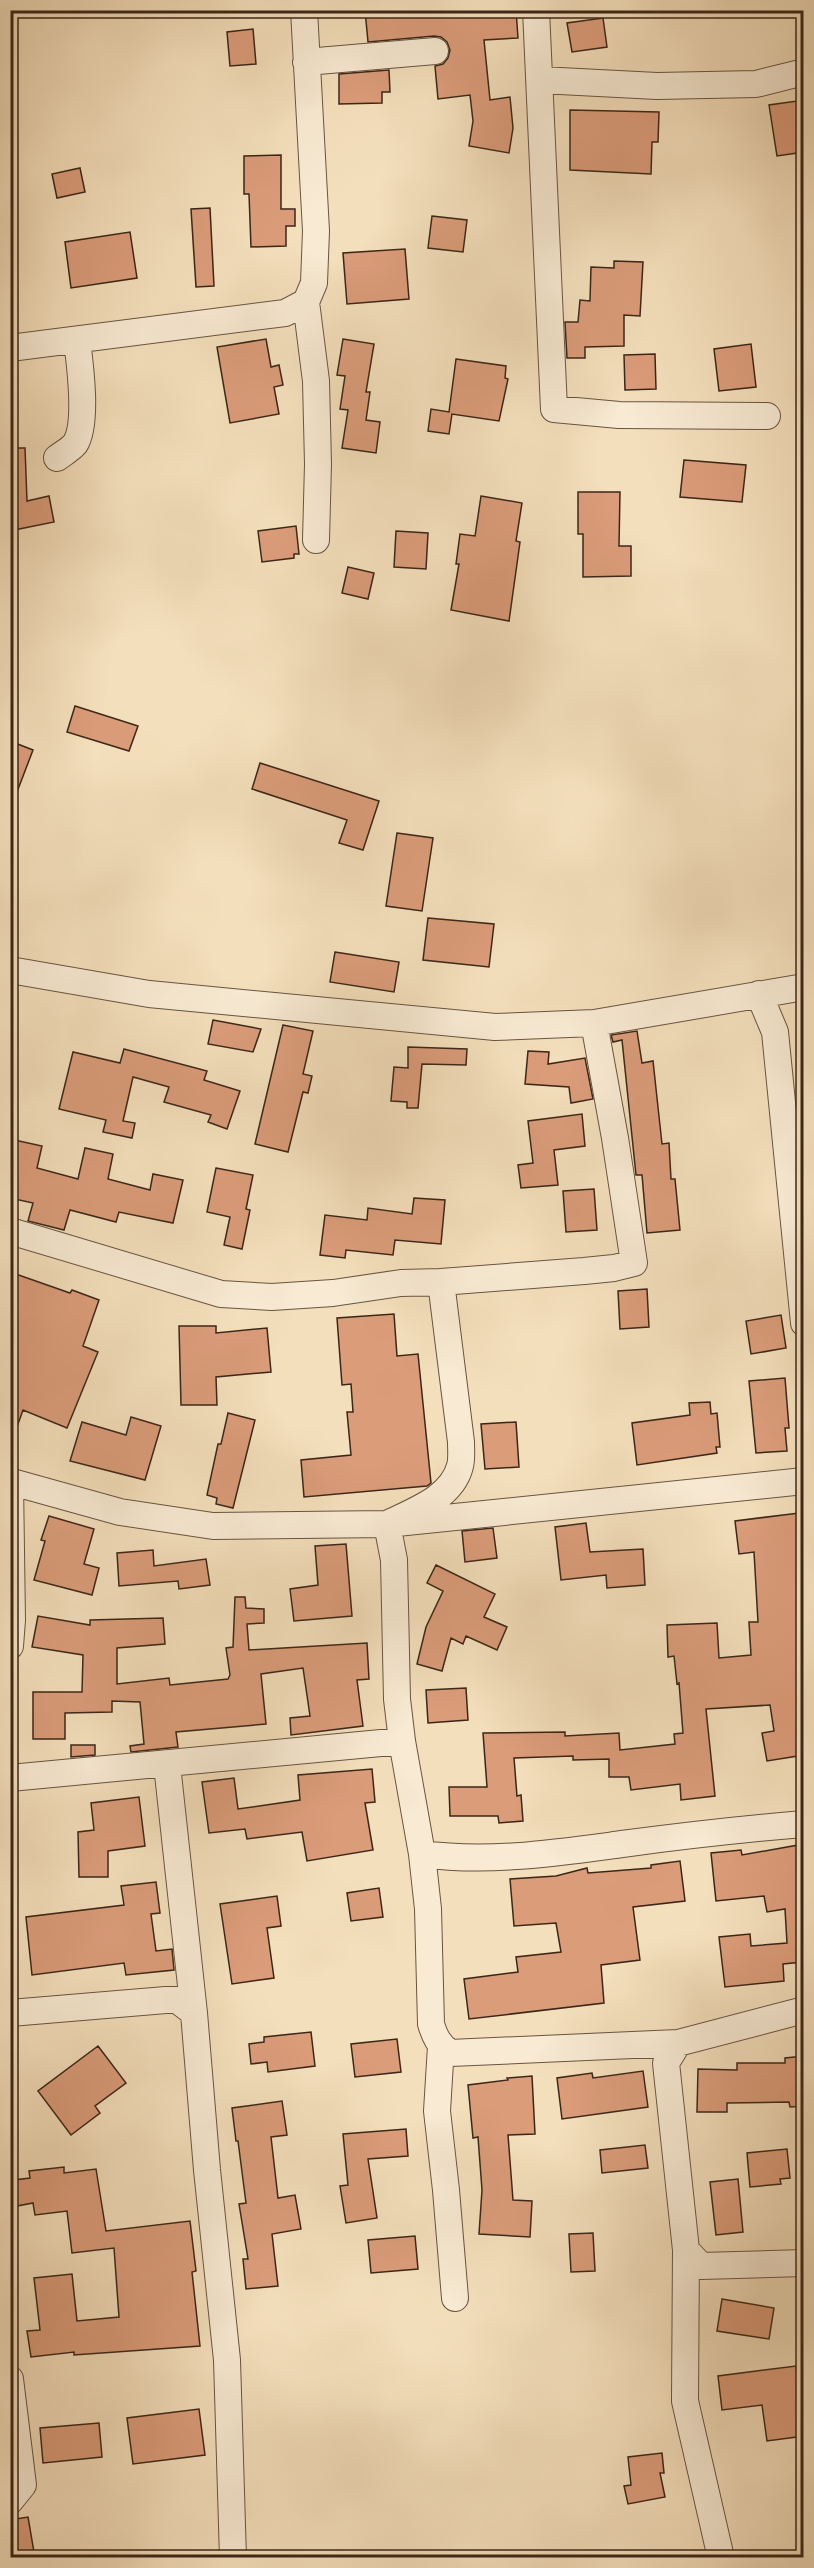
<svg xmlns="http://www.w3.org/2000/svg" width="814" height="2568" font-family="'Sorts Mill Goudy',serif">
  <style>
    .building { fill: #db9c7a; stroke: #3b2618; stroke-width: 1.5 }
    .lines { fill: none; stroke-linecap: round; stroke-linejoin: round }
    .minor-casing { stroke: #695441; stroke-width: 28 }
    .minor { stroke: #f8ead3; stroke-width: 26 }
  </style>
  <rect width="100%" height="100%" fill="#f4dfbc"/>
  <filter id="stains"><feTurbulence type="fractalNoise" baseFrequency=".00333" numOctaves="4"/><feColorMatrix values="0 0 0 0 .2 0 0 0 0 .09 0 0 0 0 .02 0 0 0 .5 -.17"/></filter>
  <radialGradient id="worn" r=".72"><stop offset=".6" stop-color="#630" stop-opacity="0"/><stop offset="1" stop-color="#630" stop-opacity=".3"/></radialGradient>
  <path class="building" d="M365 10H516L518 38 484 40 490 100 510 97 513 128 509 153 469 146 473 121 470 95 438 99 435 66 443 64 448 58 450 50 447 42 441 37 434 36 368 42Z
    M603 18 607 47 572 52 567 23Z
    M253 29 256 64 230 66 227 32Z
    M389 70 390 92H382V103L339 104V74Z
    M797 101 804 152 777 156 769 105Z
    M570 110 659 112 658 142H652L651 174 570 170Z
    M281 155V209H295V226H286V246L251 247 249 194H244V156Z
    M80 168 85 192 57 198 52 174Z
    M210 208 214 286 196 287 191 209Z
    M432 216 467 220 463 252 428 248Z
    M130 232 137 278 71 288 65 242Z
    M405 249 409 299 347 304 343 253Z
    M614 261 643 262 640 316 624 315V346L585 347V358H567L565 322H578L580 300 590 301 591 267 614 268Z
    M266 339 271 367 279 365 283 385 274 387 279 414 230 423 217 347Z
    M343 339 374 344 366 392H370L366 420 380 422 376 453 342 448 348 410 340 409 345 376 337 375Z
    M751 344 756 387 719 391 714 349Z
    M655 354 656 389 625 390 624 355Z
    M456 359 506 366 505 378 508 379 499 421 452 414 449 434 428 431 431 409 449 412Z
    M10 448H25L27 501 49 496 54 522 14 530 10 512Z
    M684 460 746 465 742 502 680 497Z
    M578 492H620L619 546H631V576L583 577V534H578Z
    M481 496 522 503 516 541 520 542 509 621 451 610 459 564H456L460 534 475 536Z
    M296 526 299 554H294V558L262 562 258 531Z
    M396 531 428 533 426 569 394 567Z
    M348 567 374 573 368 599 342 593Z
    M75 706 138 726 129 751 67 732Z
    M10 741 33 750 12 805H10Z
    M260 763 379 801 363 850 339 843 347 820 252 789Z
    M397 833 433 838 422 911 386 906Z
    M428 918 494 924 489 967 423 960Z
    M335 952 399 962 394 992 330 982Z
    M213 1020 261 1029 253 1052 208 1044Z
    M283 1025 313 1031 303 1074 312 1076 308 1093 303 1092 288 1152 255 1144Z
    M637 1031 642 1063 653 1061 662 1144 669 1143 671 1179H675L680 1230 647 1233 642 1175H636L622 1040 613 1042 611 1035Z
    M408 1047 467 1049 466 1065 422 1064 418 1108H407V1102L391 1101 394 1067 408 1068Z
    M124 1049 207 1071 204 1080 240 1091 227 1129 208 1122 211 1115 164 1102 169 1087 133 1077 123 1121 135 1123 132 1138 103 1132 106 1120 59 1109 73 1052 120 1063Z
    M528 1051 549 1052 548 1064 585 1058 593 1099 571 1103 569 1087 525 1084Z
    M582 1114 585 1146 554 1150 558 1185 521 1188 518 1165 533 1163 528 1121Z
    M10 1139 42 1146 37 1168 78 1179 85 1148 113 1154 108 1179 150 1190 153 1174 183 1180 173 1223 119 1212 116 1222 70 1210 64 1230 28 1221 33 1203 10 1198Z
    M216 1168 253 1175 246 1209 250 1210 242 1249 224 1245 230 1217 207 1212Z
    M594 1189 597 1230 566 1232 563 1191Z
    M414 1198 445 1200 441 1244 395 1240 393 1255 346 1250 345 1258 320 1255 325 1215 367 1220 368 1208 412 1214Z
    M10 1272 70 1293 72 1290 99 1300 83 1346 98 1352 67 1428 23 1410 12 1441Z
    M647 1289 649 1327 620 1329 618 1291Z
    M394 1314 397 1356 418 1354 431 1483 427 1486 304 1497 301 1460 351 1455 347 1412H353L351 1384 342 1385 337 1318Z
    M781 1315 786 1348 751 1354 746 1321Z
    M179 1326H216V1333L267 1328 271 1372 216 1377 217 1405H181Z
    M785 1378 789 1428H785L787 1451 756 1453 749 1381Z
    M710 1402 711 1414 717 1413 720 1447H716L717 1453 637 1465 632 1423 690 1415 689 1403Z
    M228 1413 255 1420 233 1508 216 1504 217 1498 207 1495 218 1444H221Z
    M131 1417 161 1426 145 1480 70 1461 82 1422 126 1435Z
    M516 1422 519 1467 485 1469 481 1424Z
    M799 1513 804 1550V1600L799 1601 801 1659H804V1755L767 1761 762 1733 774 1731 770 1705 706 1709 715 1796 681 1800 680 1784 631 1790 629 1777H609V1759L573 1760V1756L514 1758 517 1796 521 1795 523 1821 499 1823 498 1816H450L449 1787H487L483 1733 565 1732V1736L619 1733 620 1750 675 1744 674 1734 683 1733 679 1683 677 1684 674 1656 668 1657 667 1625 717 1623 719 1658 751 1655 749 1622H758L754 1552 739 1554 735 1521Z
    M49 1516 94 1529 84 1564 99 1568 92 1595 34 1580 45 1541 41 1540Z
    M586 1523 590 1552 643 1549 645 1585 607 1588 606 1575 561 1580 555 1527Z
    M493 1528 497 1558 465 1562 462 1531Z
    M346 1544 352 1616 294 1621 290 1589 318 1585 315 1546Z
    M153 1550 154 1566 206 1559 210 1585 179 1589 178 1581 119 1586 117 1553Z
    M436 1565 495 1594 484 1617 507 1627 497 1650 466 1636 463 1644 451 1638 442 1671 417 1664 426 1627 443 1591 427 1583Z
    M235 1597H245L246 1608 264 1609V1623L247 1624 249 1650 367 1643 369 1679 357 1680 363 1726 291 1735 290 1718 310 1716 303 1668 261 1674 266 1724 176 1732 178 1747 131 1752 130 1746 144 1744 140 1702 112 1701V1712L65 1713V1739H33V1692H82L83 1655 32 1647 38 1616 90 1625V1620L163 1618 165 1644 117 1648V1684L169 1678 170 1685 228 1679 230 1675 226 1648 233 1647Z
    M466 1688 468 1720 428 1723 426 1690Z
    M71 1745H95V1755L71 1757Z
    M372 1769 375 1802 365 1803 373 1850 307 1861 302 1832 247 1839 245 1829 209 1833 202 1782 234 1778 238 1809 300 1800 298 1775Z
    M139 1797 145 1846 108 1851V1877H79L78 1832 94 1830 91 1803Z
    M804 1844V1907H800L803 1962 783 1964 784 1981 725 1987 719 1937 750 1934 751 1946 787 1943 785 1909 767 1912 764 1896 716 1901 711 1853 741 1850 742 1855Z
    M680 1861 685 1901 633 1907 640 1960 601 1965 604 2003 469 2019 464 1979 518 1972 516 1957 561 1952 556 1923 514 1926 510 1879 556 1876 587 1868 588 1873 651 1868V1865Z
    M156 1882 160 1913 151 1914 156 1951 172 1949 174 1970 126 1975 124 1963 32 1975 26 1917 124 1905 121 1886Z
    M379 1888 383 1917 351 1921 347 1893Z
    M277 1896 281 1926 267 1928 274 1978 232 1984 220 1904Z
    M311 2032 315 2066 268 2072 267 2062 251 2064 249 2044 264 2042V2037Z
    M397 2039 401 2072 355 2077 351 2044Z
    M98 2046 126 2083 95 2106 100 2113 71 2135 38 2091Z
    M804 2056V2106L790 2107 789 2102 727 2103V2112H697L698 2069 737 2070V2063H785V2058Z
    M643 2071 648 2107 562 2119 557 2078 592 2073 593 2078Z
    M532 2076 535 2134 508 2135 513 2200 532 2201 530 2237 479 2234 482 2190 478 2137 473 2138 468 2085 508 2080 507 2078Z
    M282 2101 287 2135 271 2137 278 2198 295 2195 301 2229 272 2234 278 2286 246 2289 243 2259H248L239 2204 246 2203 238 2141H236L232 2108Z
    M406 2129 408 2156 368 2159 377 2218 346 2223 340 2186 348 2185 343 2134Z
    M645 2145 648 2168 602 2173 600 2150Z
    M787 2149 790 2178 780 2179 781 2184 750 2187 747 2153Z
    M64 2167V2173L96 2169 106 2231 190 2221 196 2271 192 2272 200 2346 74 2355V2352L31 2357 27 2331 40 2330 34 2278 72 2274 77 2321 119 2317 114 2248 72 2253 67 2211 35 2215 33 2203 17 2206 14 2180 30 2178 29 2171Z
    M738 2179 743 2232 716 2235 710 2182Z
    M593 2233 595 2271 571 2272 569 2234Z
    M415 2236 418 2269 371 2273 368 2240Z
    M722 2299 774 2308 769 2339 717 2331Z
    M796 2366 804 2436 767 2441 762 2405 722 2410 718 2376Z
    M199 2409 205 2455 133 2464 127 2418Z
    M99 2423 102 2457 43 2463 40 2428Z
    M662 2453 664 2473H660L665 2497 628 2504 624 2486 631 2485 628 2457Z
    M28 2517 35 2558H10V2520Z"/>
  <g class="lines">
    <defs>
      <path id="minor" d="M304 10 316 231 314 283 306 302 316 381 318 464 316 540
        M536 10 554 409 619 415 767 416
        M306 62 435 51
        M540 80 657 86 756 84 804 72
        M10 348 285 313 306 302
        M57 458C62 454 71 449 75 444 88 424 80 364 77 341
        M10 970 149 994 495 1027 594 1023 804 987
        M759 994 775 1032 804 1323
        M10 1231 221 1294 272 1297 333 1293 401 1283 441 1282 584 1271 614 1268 634 1263 615 1138 594 1023
        M441 1282 461 1442C461 1449 462 1459 460 1466 452 1498 413 1511 387 1524L394 1560 397 1699 402 1741 422 1854 428 1909 431 2024C435 2037 439 2045 450 2053L678 2043 804 2010
        M10 1482 12 1620 10 1646
        M12 1482 120 1512 213 1526 387 1524 804 1481
        M167 1765 194 2013
        M10 1778 402 1741
        M422 1854C489 1863 555 1853 622 1844 682 1836 743 1829 804 1824
        M10 2013 166 2000H177L194 2013 207 2170 227 2360 233 2558
        M678 2043 666 2063 686 2250 701 2266 804 2263
        M441 2046 437 2111 446 2190 455 2298
        M686 2250 685 2401 721 2558
        M10 2379 23 2485 10 2501"/>
    </defs>
    <use href="#minor" class="minor-casing"/>
    <use href="#minor" class="minor"/>
  </g>
  <rect width="814" height="2568" fill="none" stroke="#f4dfbc" stroke-width="36"/>
  <rect x="12" y="12" width="790" height="2544" fill="none" stroke="#3b2618" stroke-width="3"/>
  <rect x="18" y="18" width="778" height="2532" fill="none" stroke="#3b2618" stroke-width="1.5"/>
  <rect width="100%" height="100%" filter="url(#stains)"/>
  <rect width="100%" height="100%" fill="url(#worn)"/>
</svg>
